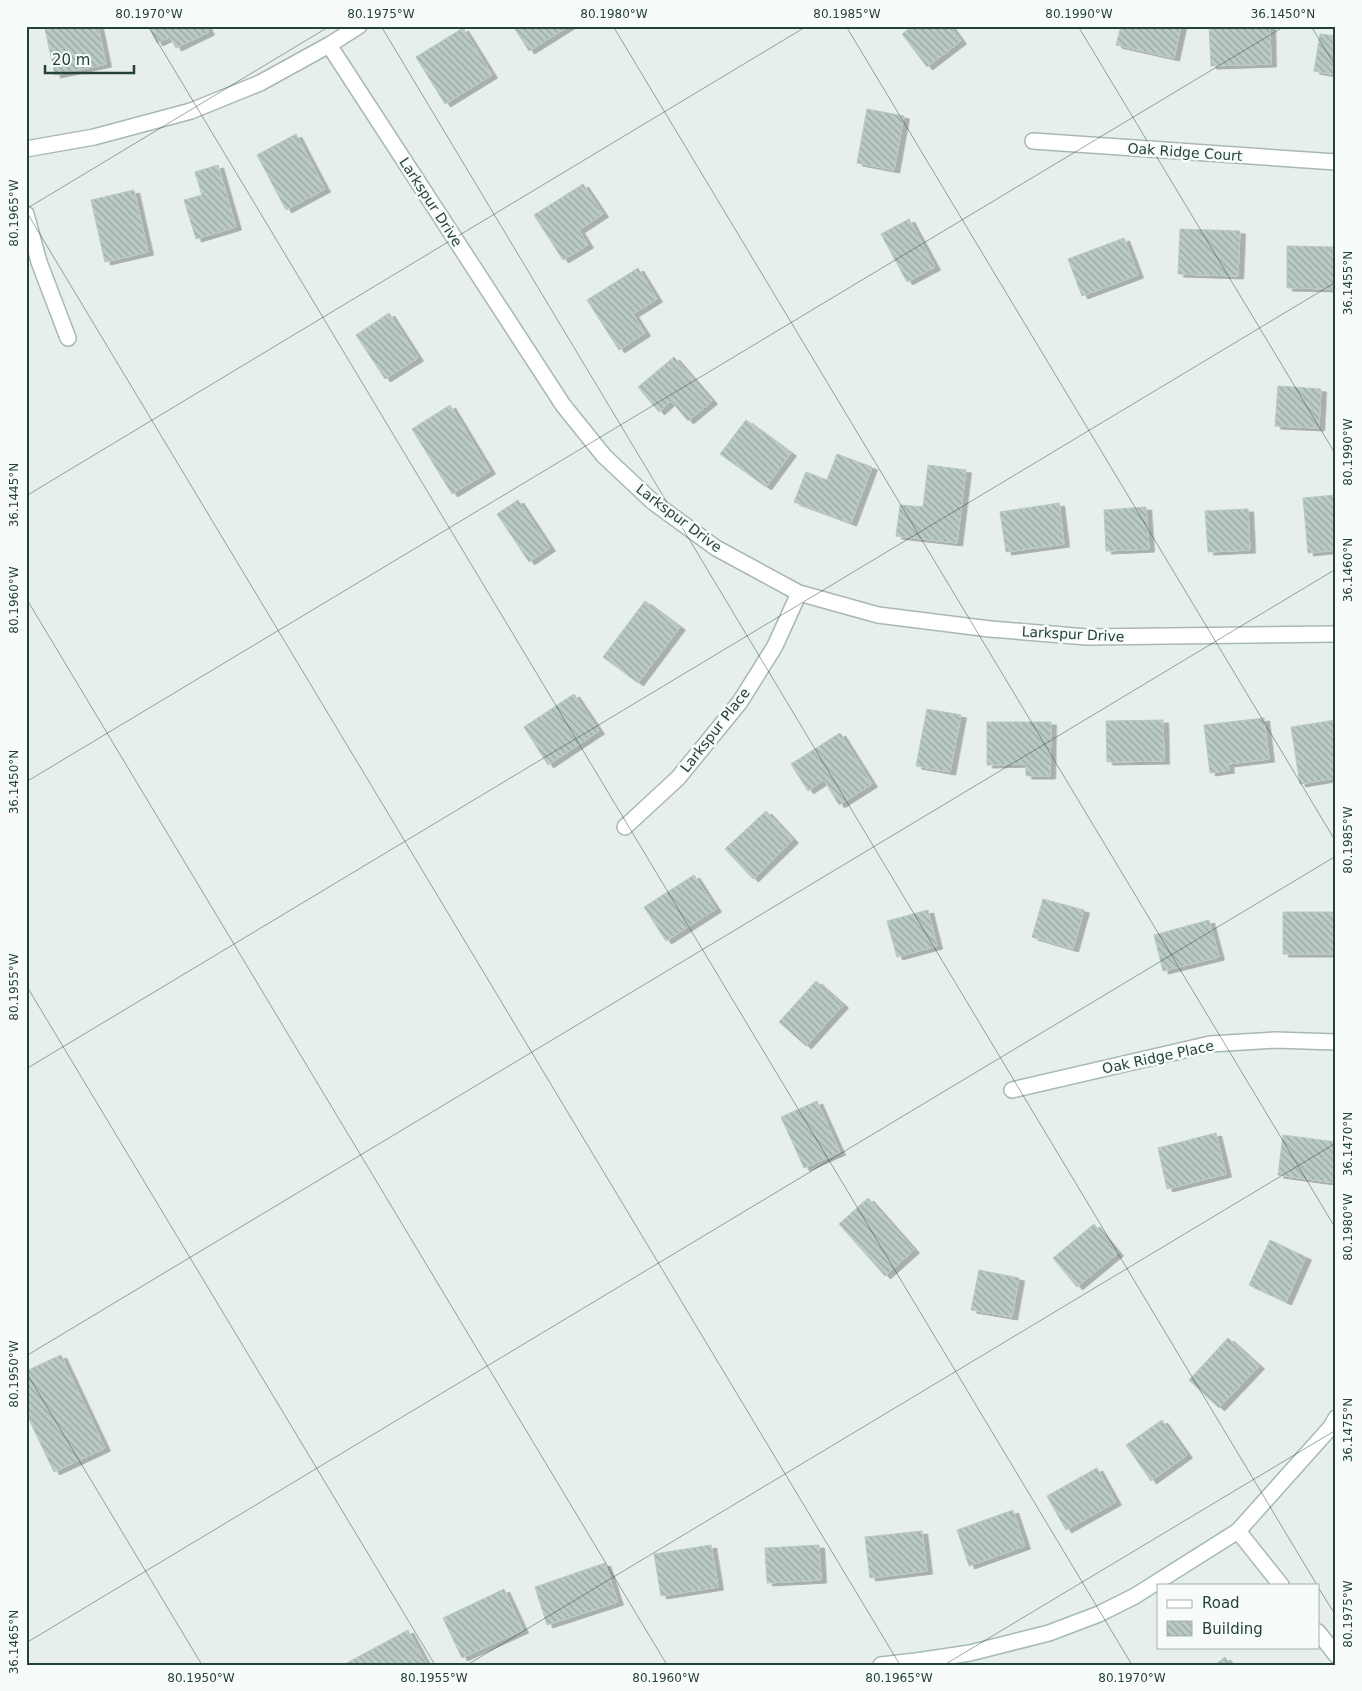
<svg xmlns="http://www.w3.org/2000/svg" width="1362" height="1691" font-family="'DejaVu Sans',sans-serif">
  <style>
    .building { fill: url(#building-back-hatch); stroke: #b8c9c2; filter: url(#shadow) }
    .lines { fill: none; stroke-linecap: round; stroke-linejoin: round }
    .street-casing { stroke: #a8b8b2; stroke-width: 18 }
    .secondary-casing { stroke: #a4bbb3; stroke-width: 18 }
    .street { stroke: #fff; stroke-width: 15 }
    .secondary { stroke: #fff; stroke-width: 15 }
    .ticks { fill: none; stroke: #24423a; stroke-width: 1; stroke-opacity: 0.45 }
    .labels { text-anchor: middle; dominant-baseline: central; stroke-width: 5; stroke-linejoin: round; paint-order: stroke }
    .street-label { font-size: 14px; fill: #24423a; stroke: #f7fbf9 }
    .neatline { fill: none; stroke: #24423a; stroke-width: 2 }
    .ticks-label { font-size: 12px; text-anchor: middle; fill: #24423a }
  </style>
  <defs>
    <pattern id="building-back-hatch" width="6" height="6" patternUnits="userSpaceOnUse" patternTransform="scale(1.25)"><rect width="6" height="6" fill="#bbcac4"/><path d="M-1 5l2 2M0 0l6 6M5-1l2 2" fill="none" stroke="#98a6a0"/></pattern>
    <filter id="shadow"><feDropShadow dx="5.5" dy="3" stdDeviation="0" flood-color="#0004"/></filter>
  </defs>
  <rect width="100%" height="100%" fill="#e6efeb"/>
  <path class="building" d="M58 26H98L106 64 55 75 45 29Z
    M149 26H206L209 32 176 48 170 37 157 43Z
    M513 26H569L529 51Z
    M913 26H950L961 41 927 67 902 34Z
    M1121 26H1181L1174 58 1116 45Z
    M1209 26H1270L1271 64 1211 66Z
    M463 28 492 75 445 104 416 57Z
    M1320 34 1336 36V75L1314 71Z
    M867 109 904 116 894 170 857 163Z
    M296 134 325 189 286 210 257 155Z
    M218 165 236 227 196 239 184 200 202 195 195 172Z
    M583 184 603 214 579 230 588 245 563 260 534 215Z
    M134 190 148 252 105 262 91 200Z
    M909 219 935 267 907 282 881 234Z
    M1180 229 1240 231 1238 276 1178 274Z
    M1124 238 1138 275 1082 296 1068 259Z
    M1287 246 1336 247V289L1287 288Z
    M638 268 657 299 633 314 645 333 619 350 587 300Z
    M389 313 418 358 385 379 356 335Z
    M674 357 712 401 688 421 671 401 659 412 638 387Z
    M1278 386 1321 389 1319 428 1275 426Z
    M450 405 490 471 452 494 412 429Z
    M746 420 791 453 766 487 720 454Z
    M837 454 872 467 851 523 794 502 806 472 827 480Z
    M928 465 966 470 957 543 896 536 900 505 923 507Z
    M1336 495V550L1308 553 1303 498Z
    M518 500 550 548 529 562 497 514Z
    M1059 503 1064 544 1006 552 1000 512Z
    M1146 507 1149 549 1106 551 1104 510Z
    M1248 509 1250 550 1208 552 1205 511Z
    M645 601 680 627 638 683 603 657Z
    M574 694 599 731 548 765 524 727Z
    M927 709 961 715 950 772 916 766Z
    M1264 718 1269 759 1228 764 1229 770 1210 773 1204 725Z
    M1163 720 1164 761 1107 762 1106 721Z
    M1336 720V756H1332L1335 778 1300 784 1291 727Z
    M987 722H1051L1050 776H1026V764L987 765Z
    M840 733 872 784 839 805 824 780 808 791 791 764Z
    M766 811 793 840 753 879 725 849Z
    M694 875 716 909 666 941 644 907Z
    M1043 899 1084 910 1073 949 1032 937Z
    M928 910 937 946 897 957 887 921Z
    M1283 912H1336V954H1283Z
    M1209 920 1219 957 1163 971 1154 935Z
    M816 981 843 1005 806 1046 779 1022Z
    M817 1101 840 1152 804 1168 781 1117Z
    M1216 1133 1226 1174 1167 1189 1158 1148Z
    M1283 1135 1336 1142V1183L1278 1175Z
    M868 1198 914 1250 885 1276 839 1224Z
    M1094 1224 1118 1253 1077 1287 1053 1258Z
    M1270 1240 1306 1257 1286 1302 1249 1285Z
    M979 1270 1019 1278 1012 1317 971 1310Z
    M1228 1338 1259 1366 1219 1408 1189 1380Z
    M61 1355 105 1448 54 1472 26 1413V1371Z
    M1162 1420 1187 1455 1151 1481 1126 1445Z
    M1097 1468 1116 1502 1066 1530 1047 1496Z
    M1013 1510 1025 1546 969 1566 957 1530Z
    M922 1531 927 1571 870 1578 865 1537Z
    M711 1545 718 1587 661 1596 654 1554Z
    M819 1545 821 1580 767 1583 765 1548Z
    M605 1563 618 1602 547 1625 535 1587Z
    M504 1589 523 1630 462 1658 443 1618Z
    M408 1630 427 1665 345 1664Z
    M1225 1657 1231 1665H1215Z"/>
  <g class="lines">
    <defs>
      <path id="street" d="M329 45 563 405 604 456 653 502 716 548 799 593 878 615 990 629 1087 637 1336 634
        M1033 141 1336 162
        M26 149 94 137 191 111 260 83 329 45 359 26
        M26 214 39 262 68 338
        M625 827 678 778 740 702 775 646 799 593
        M1012 1090 1210 1044 1275 1040 1336 1042
        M1238 1531 1281 1585
        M1318 1632 1336 1655"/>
      <path id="secondary" d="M881 1665 916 1661 970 1653 1049 1633 1099 1614 1135 1596 1238 1531 1331 1427 1336 1418"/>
    </defs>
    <use href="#street" class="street-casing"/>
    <use href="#secondary" class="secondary-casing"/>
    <use href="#street" class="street"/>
    <use href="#secondary" class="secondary"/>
  </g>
  <path class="ticks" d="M148 26 1132 1665M381 26 1317 1585M613 26 1336 1229M846 26 1336 842M1078 26 1336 455M1311 26 1336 67M26 209 330 26M26 211 900 1665M26 496 807 26M26 598 667 1665M26 782 1285 26M26 985 435 1665M26 1069 1336 282M26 1356 1336 569M26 1372 202 1665M1318 1587 1336 1616M26 1643 1336 856M467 1665 1336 1143M944 1665 1336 1430"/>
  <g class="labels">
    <g class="street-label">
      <text transform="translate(1185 152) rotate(4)">Oak Ridge Court</text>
      <text transform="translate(431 202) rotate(57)">Larkspur Drive</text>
      <text transform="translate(679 518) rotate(37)">Larkspur Drive</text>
      <text transform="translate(1073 634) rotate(3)">Larkspur Drive</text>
      <text transform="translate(715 730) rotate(-52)">Larkspur Place</text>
      <text transform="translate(1158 1057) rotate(-12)">Oak Ridge Place</text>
    </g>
  </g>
  <rect width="1362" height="1691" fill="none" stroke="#f7fbf9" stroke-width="55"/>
  <rect x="1157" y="1584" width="162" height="65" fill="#f7fbf9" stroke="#a3b1ad"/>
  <rect x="1167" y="1600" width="25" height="8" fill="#ffffff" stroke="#a3b1ad"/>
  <text x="1202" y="1608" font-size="15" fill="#24423a">Road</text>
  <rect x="1167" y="1621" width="25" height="15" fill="url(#building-back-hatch)" stroke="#a3b1ad"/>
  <text x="1202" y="1634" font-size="15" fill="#24423a">Building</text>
  <path d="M45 65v8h89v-8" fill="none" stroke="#24423a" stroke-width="2.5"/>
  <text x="52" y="65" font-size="15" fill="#24423a" stroke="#f7fbf9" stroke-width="4" paint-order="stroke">20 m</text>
  <rect x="28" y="28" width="1306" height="1636" class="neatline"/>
  <g class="ticks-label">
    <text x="149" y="18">80.1970°W</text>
    <text x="381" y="18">80.1975°W</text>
    <text x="614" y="18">80.1980°W</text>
    <text x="847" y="18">80.1985°W</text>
    <text x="1079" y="18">80.1990°W</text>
    <text x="1283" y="18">36.1450°N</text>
    <text transform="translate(14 213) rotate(-90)" y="4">80.1965°W</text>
    <text transform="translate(1348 283) rotate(-90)" y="4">36.1455°N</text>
    <text transform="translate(1348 452) rotate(-90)" y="4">80.1990°W</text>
    <text transform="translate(14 495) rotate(-90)" y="4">36.1445°N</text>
    <text transform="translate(1348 570) rotate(-90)" y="4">36.1460°N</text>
    <text transform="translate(14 600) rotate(-90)" y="4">80.1960°W</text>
    <text transform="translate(14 782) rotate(-90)" y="4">36.1450°N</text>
    <text transform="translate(1348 840) rotate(-90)" y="4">80.1985°W</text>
    <text transform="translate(14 987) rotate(-90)" y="4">80.1955°W</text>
    <text transform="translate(1348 1144) rotate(-90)" y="4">36.1470°N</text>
    <text transform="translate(1348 1227) rotate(-90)" y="4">80.1980°W</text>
    <text transform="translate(14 1374) rotate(-90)" y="4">80.1950°W</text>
    <text transform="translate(1348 1430) rotate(-90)" y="4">36.1475°N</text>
    <text transform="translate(1348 1614) rotate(-90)" y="4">80.1975°W</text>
    <text transform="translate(14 1642) rotate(-90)" y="4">36.1465°N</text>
    <text x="201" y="1682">80.1950°W</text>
    <text x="434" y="1682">80.1955°W</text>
    <text x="666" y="1682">80.1960°W</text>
    <text x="899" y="1682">80.1965°W</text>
    <text x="1132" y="1682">80.1970°W</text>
  </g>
</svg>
